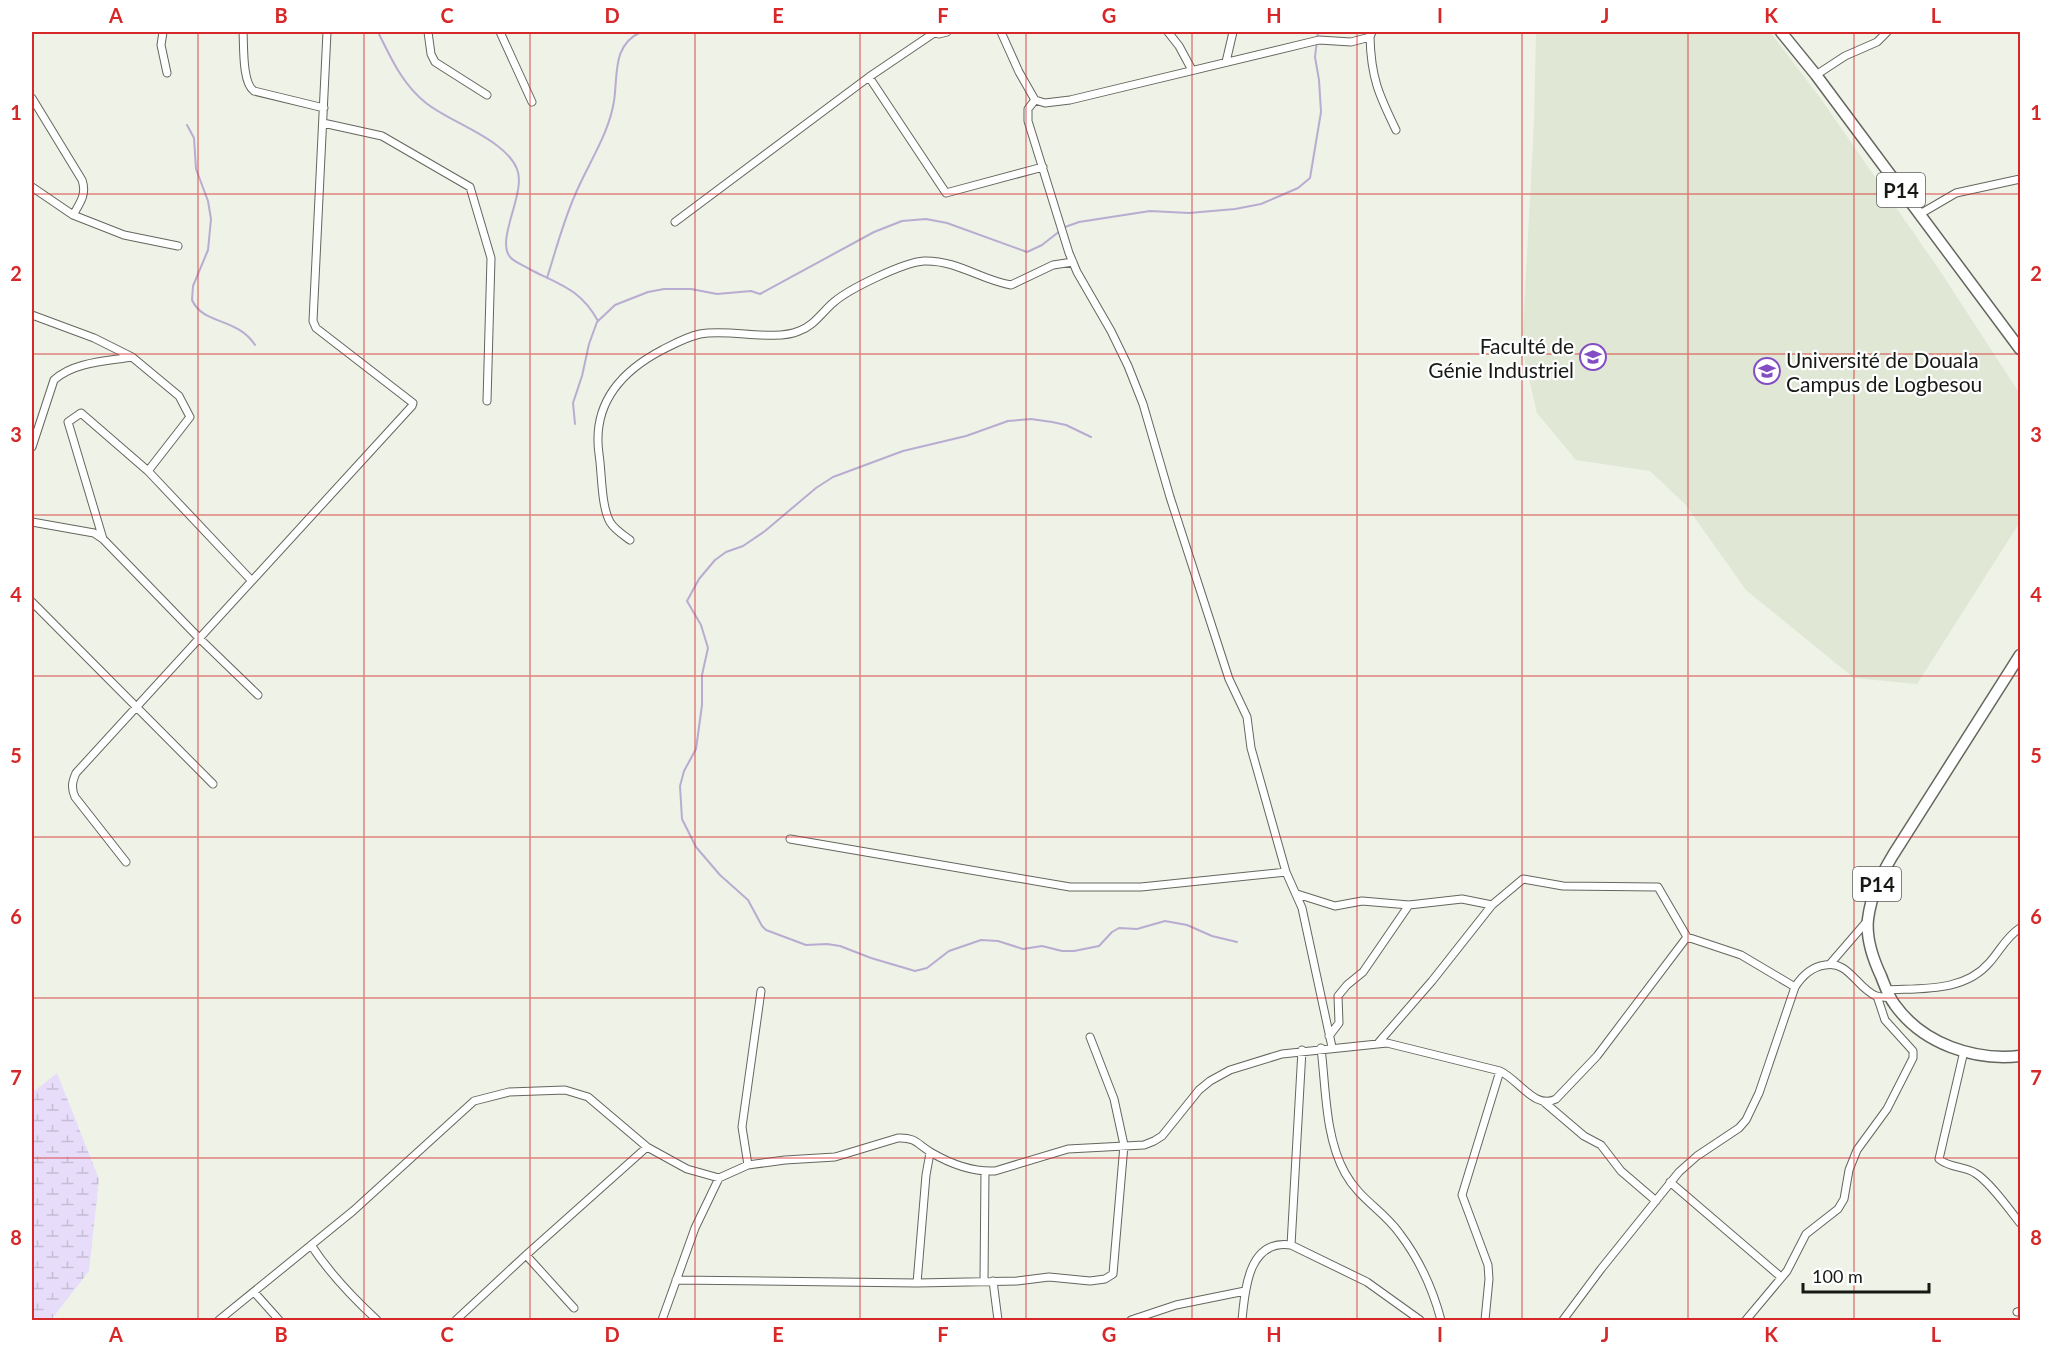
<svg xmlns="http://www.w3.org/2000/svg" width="2052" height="1352" font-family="Lato,sans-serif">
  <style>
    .built { fill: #e0e7d5 }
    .wetland { fill: url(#wetland-marsh) }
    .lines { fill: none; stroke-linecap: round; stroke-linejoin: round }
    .stream { stroke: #b9acd1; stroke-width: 2 }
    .street-casing { stroke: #63675e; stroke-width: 9 }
    .primary-casing { stroke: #63675e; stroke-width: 13 }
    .street { stroke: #fff; stroke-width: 7 }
    .primary { stroke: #fff; stroke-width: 10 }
    .grid { fill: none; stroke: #d62828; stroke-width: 1.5; stroke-opacity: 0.55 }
    .labels { text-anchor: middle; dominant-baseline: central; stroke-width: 4.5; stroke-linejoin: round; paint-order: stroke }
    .shield { fill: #fff; stroke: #5d5e5b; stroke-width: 1.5 }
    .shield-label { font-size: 20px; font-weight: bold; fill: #171915 }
    .poi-label { font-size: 21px; fill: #171915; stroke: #fff; text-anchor: end }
    .neatline { fill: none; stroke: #d62828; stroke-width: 2 }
    .grid-label { font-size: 20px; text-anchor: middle; font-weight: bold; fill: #d62828 }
  </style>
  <defs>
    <pattern id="wetland-marsh" width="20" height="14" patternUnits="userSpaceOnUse" patternTransform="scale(1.5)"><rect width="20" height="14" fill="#e7ddfa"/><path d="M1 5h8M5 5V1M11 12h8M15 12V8" fill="none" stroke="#c5bdd5"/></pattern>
  </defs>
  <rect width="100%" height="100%" fill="#eef2e7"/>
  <path class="built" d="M1536 32H1770L1821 99 1940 271 2020 394V522L1917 684 1854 678 1746 590 1685 504 1650 471 1576 460 1537 413 1522 348 1534 124Z"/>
  <path class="wetland" d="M57 1073 99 1179 89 1271 51 1320H32V1093Z"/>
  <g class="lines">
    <path class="stream" d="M378 32C391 58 402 84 426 103 451 123 505 139 517 169 527 193 494 241 511 258 516 263 525 266 531 270 561 285 581 290 598 321
      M187 125 194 138 196 169 208 201 211 219 208 250 193 286 192 300C203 325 237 317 255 345
      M547 278C556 250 563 222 575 195 588 164 609 134 614 101 618 75 612 45 641 32
      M575 424 573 403 582 376 589 344 597 322 615 305 648 292 664 289H691L717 294 751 291 760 294 874 232 902 221 926 219 947 223 1027 252 1042 245 1065 227 1079 222 1150 211 1189 213 1235 209 1261 204 1298 188 1310 178 1321 112 1319 80 1315 57 1318 32
      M1091 437 1066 425 1052 422 1031 419 1008 421 966 436 903 451 833 477 816 488 765 531 743 546 726 552 715 560 699 579 687 601 701 625 708 648 702 675V705L696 749 684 771 680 786 682 819 696 847 720 875 748 900 762 926 766 930 806 945 827 944 840 946 871 958 915 971 927 968 949 951 981 940 998 941 1023 949 1042 946 1062 951H1074L1099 946 1112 932 1119 928 1137 929 1165 921 1187 925 1212 936 1237 942"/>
    <defs>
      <path id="street" d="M163 32 161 45 167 73
        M243 32C244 46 242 83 254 91L324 108
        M428 32 431 54 435 62 487 95
        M500 32 532 102
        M931 32 939 34 947 32
        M1001 32 1019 72 1035 100 1045 103 1070 100 1319 40 1351 42 1370 37
        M1168 32 1179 46 1192 70
        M1372 32 1370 37C1371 78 1379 95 1396 130
        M1226 62 1233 32
        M1816 75 1845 56 1877 42 1887 32
        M869 77 934 33
        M32 98 82 180C87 194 80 203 73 215
        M1035 100 1028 109V121L1069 253 1077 272 1111 331 1128 366 1143 404 1170 497 1229 679 1247 717 1251 748 1286 872 1302 908 1332 1047
        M323 123 382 136 470 187 491 258 487 401
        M32 187 73 215 124 235 178 246
        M1920 214 1956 193 2020 179
        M675 222 869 77 946 193 1043 167
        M32 315 94 338 132 357 179 396 190 417 148 471
        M32 447 54 380C73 362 107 361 132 357
        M32 522 94 533 103 539 199 638 258 695
        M103 539 68 422 81 413 148 471 251 580
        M630 540C623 535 614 529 610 522 601 506 602 473 599 454 592 404 620 372 662 350 674 344 686 337 700 334 729 328 773 342 799 331 814 326 822 312 834 302 849 289 904 262 924 261 957 260 981 280 1011 285L1053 265 1073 262
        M32 602 213 784
        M790 839 1070 887H1141L1286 872
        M126 862 75 797C71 788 72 782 76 773L412 406 413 403 316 328 313 321 327 32
        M1297 894 1335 906 1362 901 1409 905 1462 899 1492 905
        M1830 964 1868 920
        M1887 990C1922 988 1964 992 1989 963 2000 951 2006 937 2020 928
        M1329 1036 1339 1023 1338 996 1347 985 1363 972 1409 905
        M1379 1042 1432 981 1492 905 1523 879 1563 886 1658 887 1687 937
        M1321 1048C1326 1089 1325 1137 1345 1173 1359 1199 1384 1211 1400 1234 1419 1259 1433 1290 1441 1320
        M1964 1051 1939 1159C1949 1168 1964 1166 1975 1173 1989 1181 2009 1209 2020 1223
        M1544 1102 1584 1136 1601 1145 1621 1171 1656 1201
        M748 1165 742 1127 761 991
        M1670 1182 1781 1277
        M311 1245C330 1274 352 1297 377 1320
        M1291 1245 1302 1050
        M526 1255 574 1308
        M676 1280 917 1283 926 1175 930 1153
        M984 1281 985 1171
        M993 1281 998 1320
        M917 1283 1017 1281 1049 1277 1090 1281 1105 1279 1113 1274 1124 1145 1114 1099 1090 1037
        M254 1292 279 1320
        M2017 1312 2020 1311
        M219 1320 353 1211 474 1101 509 1092 565 1090 588 1097 647 1147
        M456 1320 526 1255 647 1147 687 1169 719 1178
        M662 1320 695 1228 719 1178 748 1165 785 1160 835 1157 898 1138C916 1137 918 1145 932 1153 951 1164 973 1172 995 1171L1068 1149 1144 1145 1154 1141 1162 1136 1199 1090 1210 1081 1230 1070 1282 1054 1387 1043 1500 1071C1519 1080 1535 1110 1556 1099L1597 1056 1687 937 1741 955 1795 987
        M1131 1320 1176 1305 1245 1291
        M1242 1320C1245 1290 1248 1239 1291 1245L1367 1282 1420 1320
        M1485 1320 1489 1279 1488 1265 1462 1195 1500 1071
        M1563 1320 1601 1269 1679 1172 1697 1156 1739 1128 1746 1120 1759 1093 1795 987C1802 976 1811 967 1825 965 1848 960 1857 988 1876 996 1880 997 1885 997 1890 998
        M1746 1320 1787 1271 1806 1234 1838 1209 1844 1199 1849 1170 1857 1150 1887 1109 1913 1058V1051L1885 1020 1877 996"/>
      <path id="primary" d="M1781 32 1816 75 2020 349
        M2020 655 1893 855C1881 875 1871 895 1868 919 1866 937 1873 959 1881 976 1885 986 1888 996 1895 1005 1923 1044 1974 1061 2020 1056"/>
    </defs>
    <use href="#street" class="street-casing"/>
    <use href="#primary" class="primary-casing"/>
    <use href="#street" class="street"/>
    <use href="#primary" class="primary"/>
  </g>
  <path class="grid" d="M198 32V1320M364 32V1320M530 32V1320M695 32V1320M860 32V1320M1026 32V1320M1192 32V1320M1357 32V1320M1522 32V1320M1688 32V1320M1854 32V1320M32 194H2020M32 354H2020M32 515H2020M32 676H2020M32 837H2020M32 998H2020M32 1158H2020"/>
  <defs>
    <symbol id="university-ring" viewBox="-11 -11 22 22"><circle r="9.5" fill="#fff" stroke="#834dc4" stroke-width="1.5"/><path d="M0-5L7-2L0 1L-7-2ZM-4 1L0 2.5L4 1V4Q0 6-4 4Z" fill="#834dc4"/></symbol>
  </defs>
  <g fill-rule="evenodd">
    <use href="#university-ring" x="1578" y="342" width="30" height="30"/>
    <use href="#university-ring" x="1752" y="356" width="30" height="30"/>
  </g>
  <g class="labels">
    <g class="shield">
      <rect x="1877" y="173" width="48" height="34" rx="4.5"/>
      <rect x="1853" y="867" width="48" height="34" rx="4.5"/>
    </g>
    <g class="shield-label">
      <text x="1901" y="190">P14</text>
      <text x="1877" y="884">P14</text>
    </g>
    <g class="poi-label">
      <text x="1574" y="345">Faculté de<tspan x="1574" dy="24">Génie Industriel</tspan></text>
      <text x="1786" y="359" text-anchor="start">Université de Douala<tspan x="1786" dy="24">Campus de Logbesou</tspan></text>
    </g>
  </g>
  <rect width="2052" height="1352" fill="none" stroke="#ffffff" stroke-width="66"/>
  <path d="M1803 1283v9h126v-9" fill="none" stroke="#171915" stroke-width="3"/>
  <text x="1812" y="1283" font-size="18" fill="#171915" stroke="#ffffff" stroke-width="4.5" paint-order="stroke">100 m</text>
  <rect x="33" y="33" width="1986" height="1286" class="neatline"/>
  <g class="grid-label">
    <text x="116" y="23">A</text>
    <text x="281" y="23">B</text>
    <text x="447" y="23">C</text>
    <text x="612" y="23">D</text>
    <text x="778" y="23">E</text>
    <text x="943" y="23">F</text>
    <text x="1109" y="23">G</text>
    <text x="1274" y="23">H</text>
    <text x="1440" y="23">I</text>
    <text x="1605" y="23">J</text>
    <text x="1771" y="23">K</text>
    <text x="1936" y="23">L</text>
    <text x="16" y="120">1</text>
    <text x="2036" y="120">1</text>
    <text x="16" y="281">2</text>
    <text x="2036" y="281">2</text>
    <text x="16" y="442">3</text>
    <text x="2036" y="442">3</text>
    <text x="16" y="602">4</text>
    <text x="2036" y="602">4</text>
    <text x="16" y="763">5</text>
    <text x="2036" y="763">5</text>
    <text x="16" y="924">6</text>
    <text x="2036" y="924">6</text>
    <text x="16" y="1085">7</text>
    <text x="2036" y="1085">7</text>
    <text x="16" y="1245">8</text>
    <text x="2036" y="1245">8</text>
    <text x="116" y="1342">A</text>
    <text x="281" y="1342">B</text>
    <text x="447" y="1342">C</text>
    <text x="612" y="1342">D</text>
    <text x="778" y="1342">E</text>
    <text x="943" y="1342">F</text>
    <text x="1109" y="1342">G</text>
    <text x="1274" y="1342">H</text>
    <text x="1440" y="1342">I</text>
    <text x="1605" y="1342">J</text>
    <text x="1771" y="1342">K</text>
    <text x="1936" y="1342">L</text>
  </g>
</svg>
